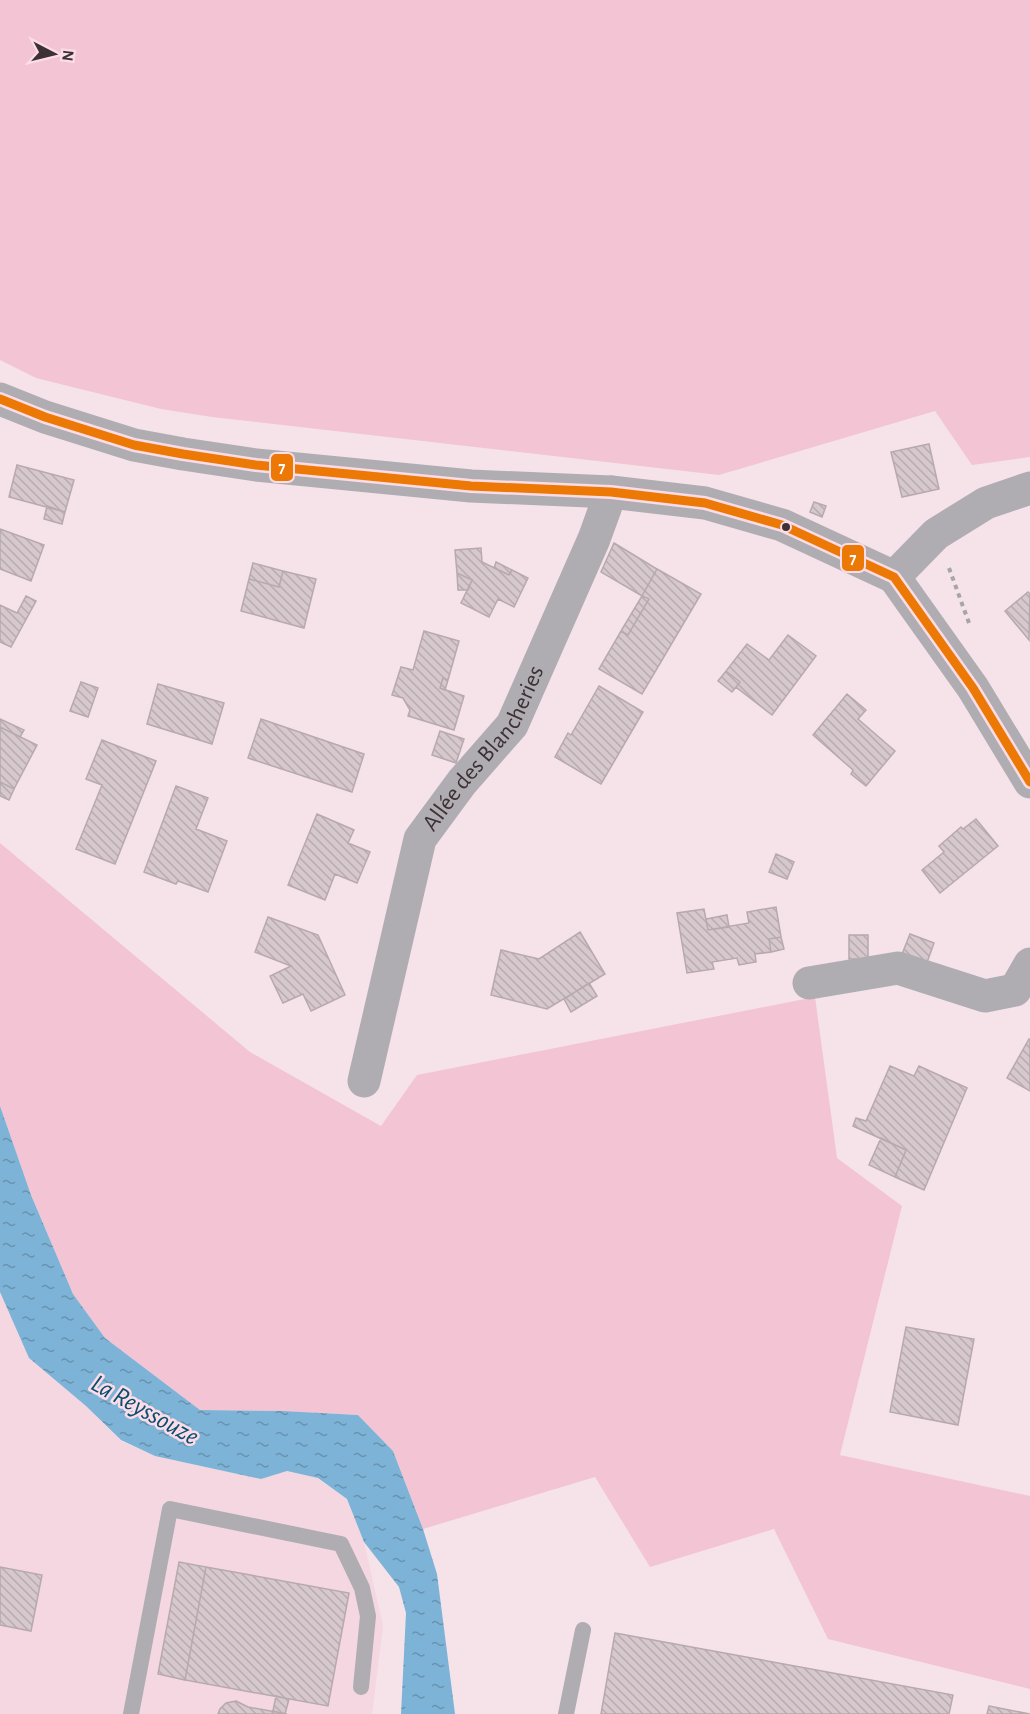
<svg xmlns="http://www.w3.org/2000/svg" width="1030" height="1714" font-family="'Alegreya Sans',sans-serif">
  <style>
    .built { fill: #f4d7e0 }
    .green { fill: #f3c4d4 }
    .water { fill: url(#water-ripples) }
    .building { fill: url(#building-back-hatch); stroke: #b7a9ae; stroke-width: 1.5 }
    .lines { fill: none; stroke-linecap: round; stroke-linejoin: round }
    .path { stroke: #a8a5a8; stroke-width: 4; stroke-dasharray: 4.5 4.5; stroke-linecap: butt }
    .service { stroke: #afadb2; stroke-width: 16 }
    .minor { stroke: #afadb2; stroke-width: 33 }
    .bus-1-casing { stroke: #fcdce6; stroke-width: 14 }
    .bus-1 { stroke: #ec7805; stroke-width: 9 }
    .bus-dot { fill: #3d3135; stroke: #fcdce6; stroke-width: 2 }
    .labels { text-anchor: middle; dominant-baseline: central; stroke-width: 5; stroke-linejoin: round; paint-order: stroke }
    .street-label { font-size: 24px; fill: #3d3135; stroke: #fcdce6 }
    .water-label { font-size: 26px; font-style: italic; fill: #074e6f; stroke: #fcdce6 }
    .line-badge { stroke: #fcdce6; stroke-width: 2 }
    .badge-label { font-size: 16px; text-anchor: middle; font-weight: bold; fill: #fff }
  </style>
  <defs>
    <pattern id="water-ripples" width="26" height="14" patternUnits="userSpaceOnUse" patternTransform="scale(1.5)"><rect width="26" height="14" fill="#7db3d6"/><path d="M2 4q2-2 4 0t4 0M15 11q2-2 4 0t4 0" fill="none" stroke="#6892ae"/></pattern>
    <pattern id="building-back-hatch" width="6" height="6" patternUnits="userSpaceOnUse" patternTransform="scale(1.5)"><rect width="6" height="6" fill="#d6c8cc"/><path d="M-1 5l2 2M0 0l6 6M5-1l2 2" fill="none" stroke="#b9acb0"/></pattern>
  </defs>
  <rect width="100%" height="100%" fill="#f5e3e9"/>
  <path class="built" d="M0 1292 29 1358 86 1406 121 1441 155 1456 261 1479 287 1471 317 1478 347 1499 364 1542 383 1626 372 1714H0Z"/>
  <path class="green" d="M0 0H1030V457L972 465 935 411 719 475 212 417 161 409 36 378 0 360Z
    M0 843 250 1052 381 1126 417 1075 815 997 837 1158 902 1206 840 1455 1030 1496V1689L828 1639 774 1529 650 1567 595 1477 423 1529 393 1451 358 1415 283 1411 200 1410 105 1338 73 1294 31 1195 0 1106Z"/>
  <path class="water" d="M0 1106 31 1195 73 1294 105 1338 200 1410 283 1411 358 1415 393 1451 423 1529 437 1574 455 1714H401L406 1613 399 1587 364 1542 347 1499 318 1478 287 1471 261 1479 155 1456 121 1440 86 1406 29 1358 0 1292Z"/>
  <path class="building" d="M929 444 939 489 902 497 891 452Z
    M17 465 74 480 65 512 9 497Z
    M814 502 826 506 822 517 810 512Z
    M47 506 65 512 62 524 44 519Z
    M0 529 44 545 31 581 0 569Z
    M614 543 657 569 642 596 601 572Z
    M481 548 482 562 509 575 512 570 528 578 514 607 498 599 489 617 461 603 472 580 457 573 455 550Z
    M496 562 512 570 509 575 494 568Z
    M253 563 283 571 279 587 249 579Z
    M657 569 701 594 642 694 599 669 621 631 628 635 649 599 642 596Z
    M283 571 316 579 304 628 241 611 249 579 279 587Z
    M457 573 472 580 468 590H458Z
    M1028 592 1030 594 1029 640 1005 611Z
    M26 596 36 601 11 647 0 642V605L17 613Z
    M642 596 649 599 628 635 621 631Z
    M424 631 459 641 448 680 443 678 440 688 464 696 454 730 408 716 410 710 403 698 392 695 401 667 413 670Z
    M788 635 816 656 772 715 736 687 740 682 726 671 747 644 769 660Z
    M726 671 740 682 732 692 718 681Z
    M443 678 448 680 445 690 440 688Z
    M81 682 98 688 88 717 70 711Z
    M158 684 224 703 212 744 147 724Z
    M599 686 643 712 601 784 555 757 568 733 571 735Z
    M847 694 866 710 858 719 895 751 866 786 851 774 853 770 813 735Z
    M0 719 24 730 20 737 0 727Z
    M261 719 364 754 352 792 248 758Z
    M0 727 37 745 14 789 0 782Z
    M440 731 464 739 456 763 432 755Z
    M102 740 156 761 115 864 76 849 102 785 86 779Z
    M0 782 14 789 9 800 0 796Z
    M176 786 208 798 196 829 227 841 208 892 178 881 176 884 144 872Z
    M317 814 354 830 348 843 370 852 357 883 335 874 325 900 288 885Z
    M976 819 998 846 940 893 922 870 944 852 939 846 961 827 963 829Z
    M776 854 794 862 787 879 769 872Z
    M776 907 781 937 769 939 771 952 755 954 756 962 739 965 737 958 712 962 714 969 687 973 677 913 704 909 708 930 749 923 747 912Z
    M727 915 729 927 708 930 706 919Z
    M268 917 318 935 345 995 311 1011 303 994 283 1003 270 976 291 966 255 952Z
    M580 932 605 974 547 1009 491 995 501 950 539 959Z
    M910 934 934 943 925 968 900 959Z
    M849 935H868V959H849Z
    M781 937 784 949 771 952 769 939Z
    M589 983 597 996 571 1012 564 999Z
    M1029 1039 1030 1040V1091L1007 1078Z
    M890 1066 914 1076 919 1066 967 1088 924 1190 895 1177 906 1150 853 1126 856 1118 866 1121Z
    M881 1138 906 1150 895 1177 869 1165Z
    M906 1327 974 1339 958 1425 890 1412Z
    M179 1562 206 1567 185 1680 158 1674Z
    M0 1567 42 1575 31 1631 0 1625Z
    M206 1567 349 1593 328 1706 185 1680Z
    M615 1633 953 1695 949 1714H601Z
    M276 1696 289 1699 285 1714 273 1711Z
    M236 1701 248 1707 287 1714H218L220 1709 226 1703Z
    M989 1706 1030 1714H987Z"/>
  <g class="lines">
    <path class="path" d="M949 568 969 623"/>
    <path class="service" d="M131 1714 170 1509 341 1544 362 1588 368 1616 361 1687
      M566 1714 583 1630"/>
    <g class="minor">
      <path d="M0 399 45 417 134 445 183 454 256 465 471 486 611 492 705 503 782 525 894 577 973 688 1030 782"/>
      <path d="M894 577 936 534 986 503 1030 488"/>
      <path d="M809 983 898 968 985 996 1015 990 1030 964"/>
      <path id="s1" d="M364 1081 420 839 462 782 512 725 594 539 611 492"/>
    </g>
    <defs>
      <path id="bus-1" d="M0 399 45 417 134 445 183 454 256 465 471 486 611 492 705 503 782 525 894 577 973 688 1030 782"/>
    </defs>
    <use href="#bus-1" class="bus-1-casing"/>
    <use href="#bus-1" class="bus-1"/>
  </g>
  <circle class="bus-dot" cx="786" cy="527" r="5"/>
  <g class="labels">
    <g class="street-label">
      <text stroke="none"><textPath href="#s1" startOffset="360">Allée des Blancheries</textPath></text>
    </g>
    <g class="water-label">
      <text transform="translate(145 1410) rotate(29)">La Reyssouze</text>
    </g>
  </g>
  <g class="line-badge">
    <rect x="270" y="453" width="24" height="29" rx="6" fill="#ec7805"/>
    <rect x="841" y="544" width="24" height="28" rx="6" fill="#ec7805"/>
  </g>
  <g class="badge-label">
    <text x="282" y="473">7</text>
    <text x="853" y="564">7</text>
  </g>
  <g transform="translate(54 54) rotate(97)" stroke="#fcdce6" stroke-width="4.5" paint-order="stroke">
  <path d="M0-4.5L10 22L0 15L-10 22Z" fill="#3d3135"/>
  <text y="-9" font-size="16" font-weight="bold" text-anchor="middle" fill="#3d3135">N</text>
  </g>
</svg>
